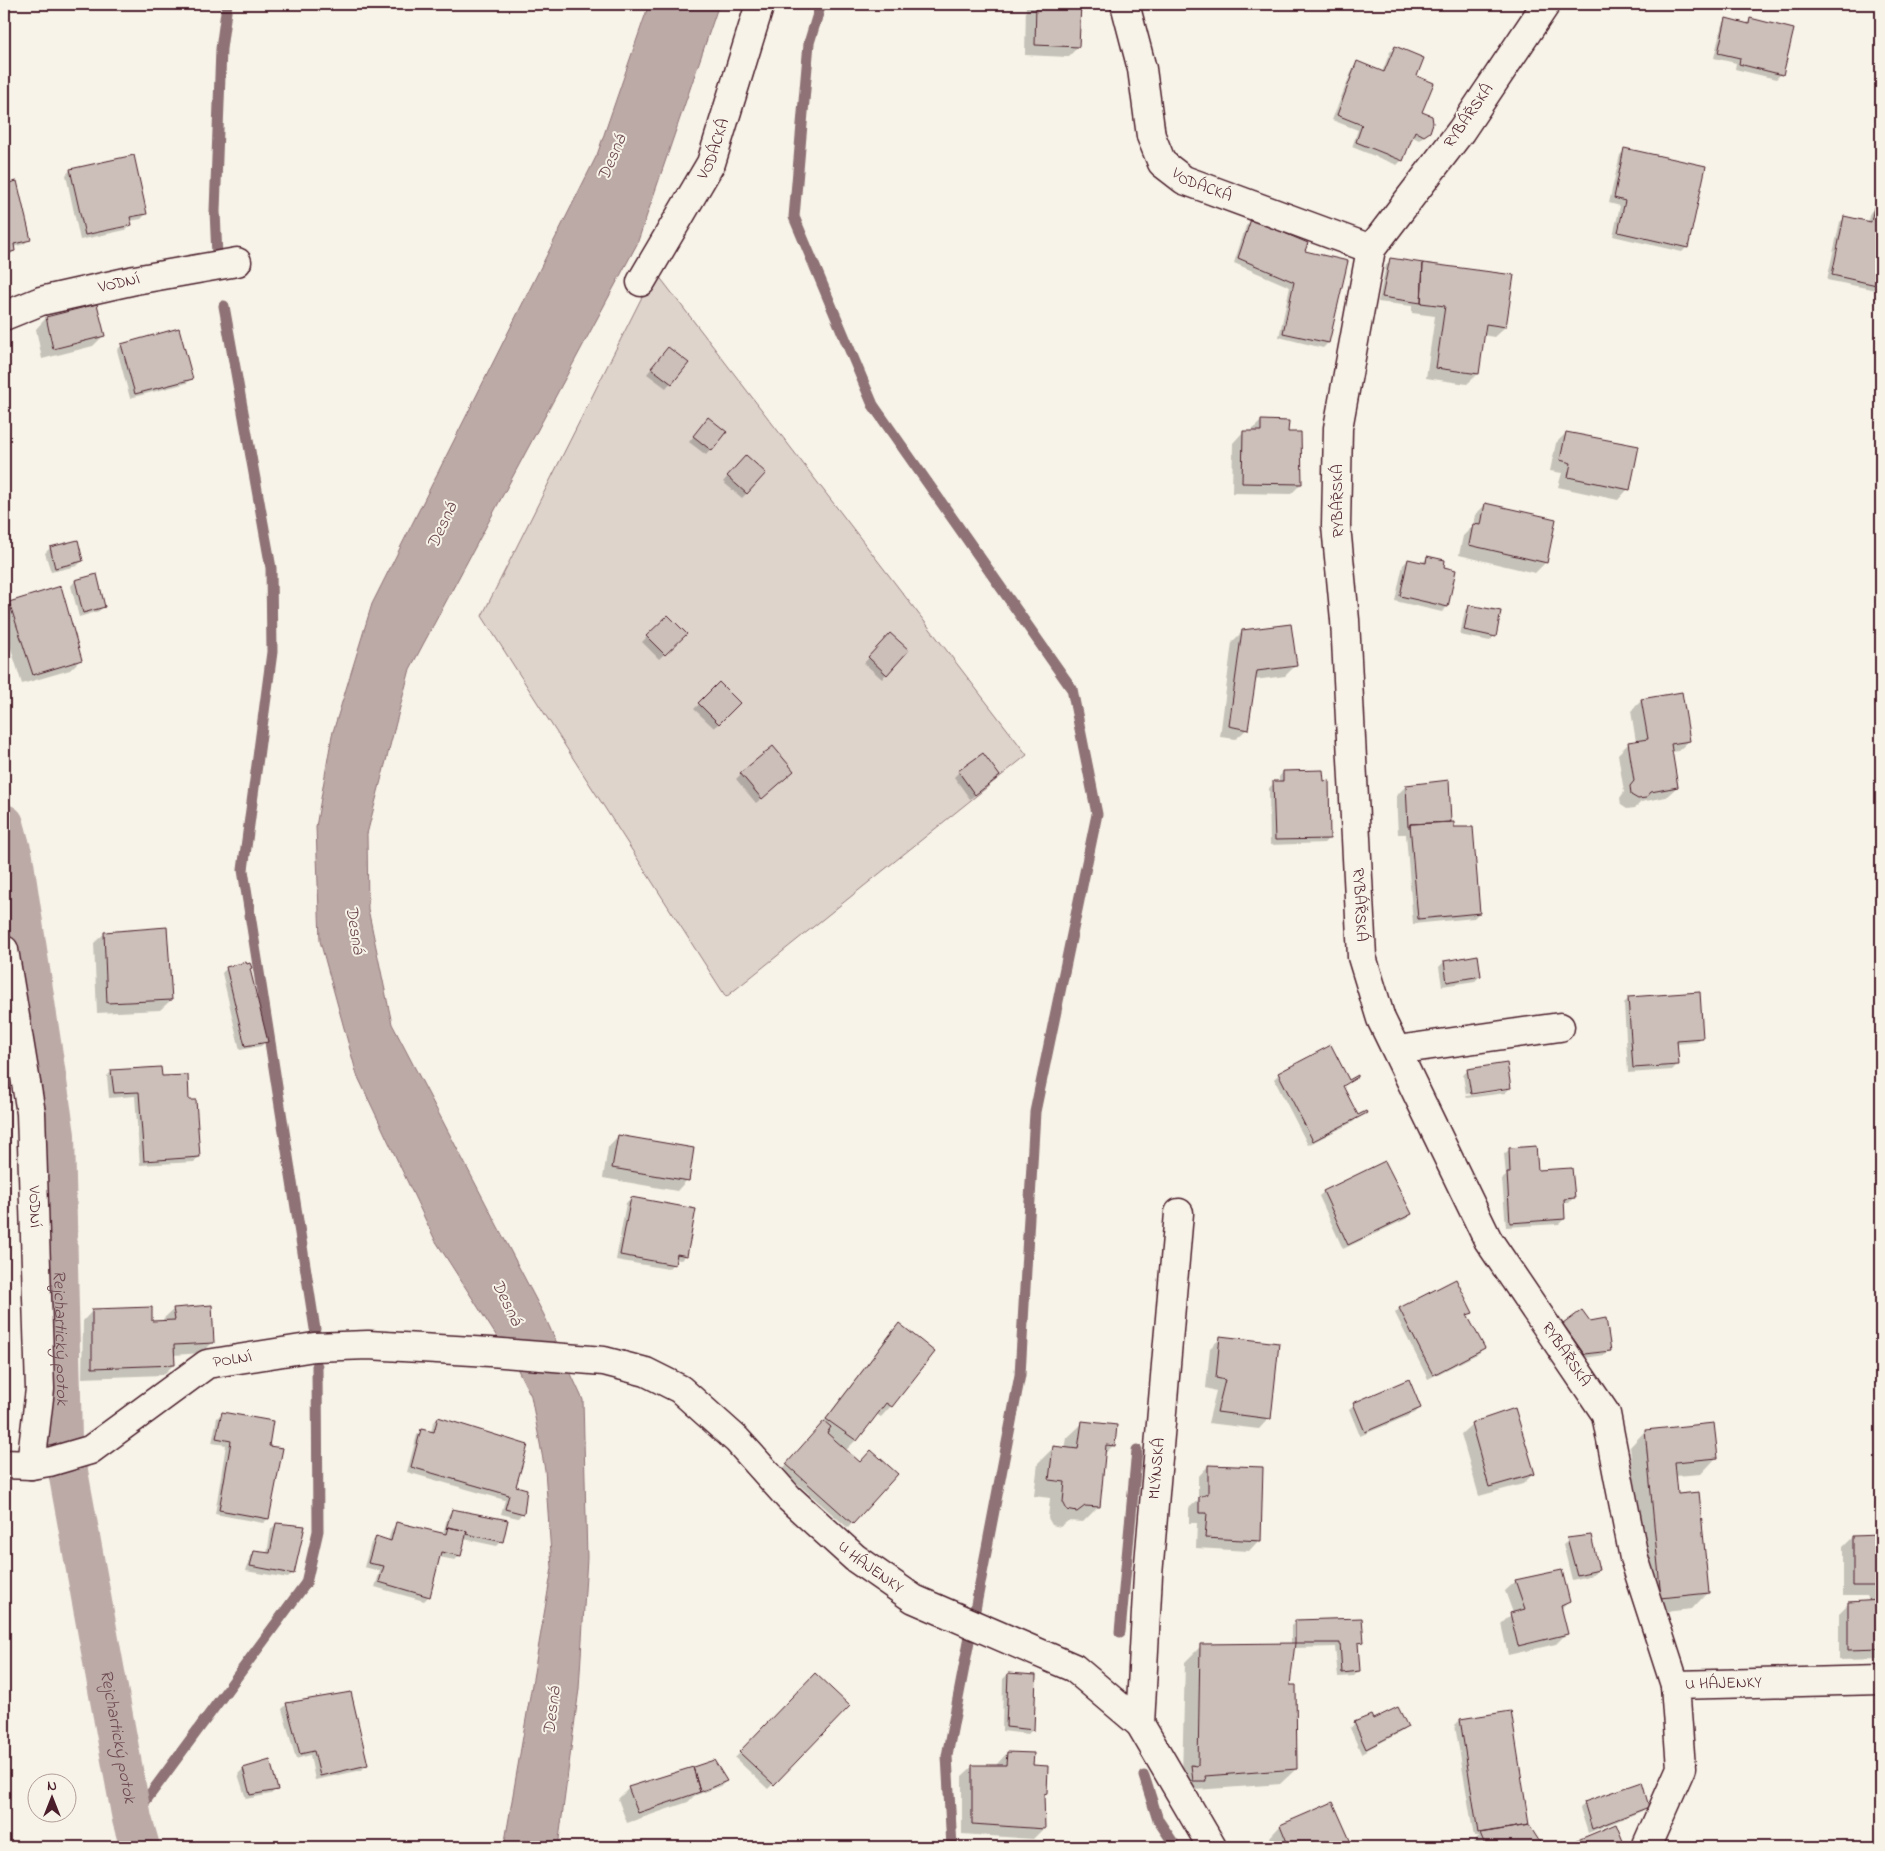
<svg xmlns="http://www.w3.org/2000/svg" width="1885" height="1851" font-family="'Indie Flower',sans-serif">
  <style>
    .green { fill: #ded4cc; stroke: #947a7c }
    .water { fill: #bcaaa7; stroke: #8e7275 }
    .shadow { fill: #0003 }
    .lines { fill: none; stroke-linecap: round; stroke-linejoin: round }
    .stream { stroke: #8e7275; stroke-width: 11 }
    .canal { stroke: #bcaaa7; stroke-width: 40 }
    .building { fill: #ccbfb9; stroke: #4a1f2b }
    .minor-casing { stroke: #4a1f2b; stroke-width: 31 }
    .minor { stroke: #f7f3e8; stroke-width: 28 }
    .labels { text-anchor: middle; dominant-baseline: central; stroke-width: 4; stroke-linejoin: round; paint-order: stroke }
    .street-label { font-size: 16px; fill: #4a1f2b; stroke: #f7f3e8 }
    .water-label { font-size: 18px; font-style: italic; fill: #6c4950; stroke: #f7f3e8 }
  </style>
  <rect width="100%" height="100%" fill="#f7f3e8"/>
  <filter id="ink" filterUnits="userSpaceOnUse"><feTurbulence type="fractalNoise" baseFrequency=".02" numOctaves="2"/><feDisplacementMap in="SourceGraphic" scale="10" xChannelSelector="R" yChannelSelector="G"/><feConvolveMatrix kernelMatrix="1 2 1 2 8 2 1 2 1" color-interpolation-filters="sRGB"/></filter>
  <g filter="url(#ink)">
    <path class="green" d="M655 271 1027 755 726 997 482 616Z"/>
    <path class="water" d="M649 4H719L637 244 410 669 367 834 368 909 392 1024 544 1315 583 1400 587 1558 579 1689 558 1847H504L552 1568 545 1470 531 1396 517 1368 435 1240 357 1075 320 941 316 827 332 735 372 604 597 155Z"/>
    <path class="shadow" d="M1026 4H1080L1078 47 1068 57 1025 55Z
      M1727 19 1746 24 1751 19 1781 74 1776 79 1735 69 1736 63 1714 58 1722 24Z
      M1395 48 1416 77 1421 113 1429 131 1419 140 1411 136 1402 160 1397 165 1352 147 1358 130 1332 120 1353 68 1357 63 1382 72 1390 52Z
      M1625 150 1687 247 1682 252 1613 236 1620 206 1609 203 1620 155Z
      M70 170 146 214 141 219 129 221 130 225 125 230 80 240 66 175Z
      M17 183 29 239 24 244 13 247 14 251 9 256 4 257V185Z
      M1874 208 1881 209V291L1827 280 1840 222 1845 218 1867 223 1870 213Z
      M1251 221 1304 252 1328 343 1323 348 1279 337 1290 287 1234 263 1246 226Z
      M1391 260 1513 276 1505 327 1494 337 1483 335 1478 374 1467 384 1426 378 1435 316 1412 313V306L1378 302 1386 265Z
      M96 306 103 336 93 346 42 359 36 329 46 318Z
      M122 345 192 378 187 383 130 398 117 350Z
      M668 348 687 363 666 388 647 374Z
      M1261 421 1301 484 1291 494 1232 493 1233 443 1243 432H1250Z
      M704 423 726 432 706 455 689 442Z
      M1566 433 1628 489 1618 500 1558 487 1562 473 1550 471 1556 443Z
      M741 461 747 493 742 498 723 482Z
      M1485 505 1546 562 1535 573 1459 555 1463 536 1473 526 1475 515Z
      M50 548 82 561 77 566 51 572 45 553Z
      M1428 557 1442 568 1455 571 1447 607 1442 612 1395 601 1403 565 1408 560 1422 563Z
      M75 581 104 606 99 611 79 617 71 586Z
      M10 603 80 660 70 670 22 684 4 626V609Z
      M1470 606 1494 636 1490 641 1460 635 1465 611Z
      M668 616 685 634 659 659 642 642Z
      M1243 631 1295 666 1285 676 1254 680 1247 729 1236 739 1220 737 1232 642Z
      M890 635 886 674 882 679 864 663Z
      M719 684 739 703 714 728 694 709Z
      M1642 700 1689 741 1678 751 1671 752 1677 787 1666 797 1641 802 1635 808 1627 809 1621 805 1620 798 1624 792 1618 754 1628 744 1636 742 1631 711Z
      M959 772 993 781 970 799 954 777Z
      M1283 772 1329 838 1324 843 1270 845 1269 788 1274 783H1279V777Z
      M741 774 788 776 756 803 736 779Z
      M1406 786 1450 821 1448 823 1479 913 1474 918 1413 924 1406 834H1398L1396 796Z
      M105 933 171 1000 160 1010 97 1013 94 943Z
      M1444 962 1480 976 1475 981 1442 986 1439 967Z
      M246 965 249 969 266 1041 261 1046 240 1050 222 973 227 968Z
      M1629 998 1702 1037 1697 1042 1676 1044 1677 1065 1672 1070 1628 1073 1624 1003Z
      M1468 1070 1510 1088 1505 1093 1467 1098 1466 1096 1506 1090V1088L1466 1094 1463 1075Z
      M112 1071 161 1077 188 1102 199 1157 194 1162 140 1165 135 1096 109 1098 107 1076Z
      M1279 1074 1348 1082 1342 1087 1358 1117 1353 1122 1308 1145 1274 1079Z
      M618 1136 687 1180 677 1191 603 1178 608 1147Z
      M1509 1150 1573 1198 1569 1203H1563L1564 1219 1559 1224 1506 1227 1502 1179 1506 1176 1504 1154Z
      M1324 1192 1411 1214 1406 1219 1343 1249 1319 1196Z
      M631 1198 686 1255 681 1260 674 1259 673 1264 668 1269 616 1260 626 1203Z
      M174 1309 212 1343 202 1353 173 1355V1365L163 1375 82 1378 83 1321 93 1310 151 1322H164L163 1319Z
      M1399 1309 1471 1312 1467 1317 1483 1348 1479 1353 1428 1379 1395 1313Z
      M1564 1324 1609 1351 1604 1355 1579 1359 1559 1329Z
      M899 1325 933 1352 891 1406 881 1417 876 1414 856 1440 845 1451 852 1523 848 1528 782 1470 817 1430 889 1335Z
      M1221 1338 1269 1418 1259 1429 1208 1423 1216 1391 1206 1388 1210 1348Z
      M1354 1405 1420 1408 1415 1413 1360 1436 1349 1409Z
      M222 1413 268 1447V1519L263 1523 215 1514 226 1445 212 1443 217 1418Z
      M438 1418 515 1487 522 1513 518 1518 501 1514 505 1500 407 1472 417 1435 422 1430 431 1433 433 1423Z
      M1083 1423 1114 1445 1104 1454 1099 1506 1083 1522 1068 1521 1060 1527 1052 1525 1048 1518 1050 1498 1034 1496 1038 1463 1053 1448 1065 1449 1067 1438Z
      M1472 1424 1533 1474 1523 1484 1479 1496 1461 1434Z
      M1645 1431 1716 1458 1701 1474 1675 1476 1677 1495 1707 1593 1692 1609 1646 1614 1630 1447Z
      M1208 1466 1259 1540 1249 1551 1196 1548 1197 1523H1189V1508L1198 1500V1477Z
      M453 1510 501 1542 497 1546 464 1539 460 1555 455 1560 439 1557 429 1596 424 1601 375 1587 380 1571 364 1567 371 1543 376 1538 388 1541 392 1529 397 1524 443 1534 448 1515Z
      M276 1524 293 1573 288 1578 246 1571 250 1557 255 1552 267 1554 271 1529Z
      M1853 1537 1881 1542V1657L1880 1659 1839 1660V1613L1849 1603 1869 1602 1867 1596H1843V1547Z
      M1568 1540 1598 1570 1593 1575 1572 1580 1563 1544Z
      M1516 1581 1568 1602 1561 1610 1566 1634 1556 1644 1508 1655 1501 1624 1513 1613 1505 1591Z
      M1296 1621 1363 1641 1358 1646 1359 1671 1354 1676 1338 1677 1335 1647 1294 1648 1289 1686 1296 1769 1280 1784 1195 1790 1189 1797 1182 1776 1185 1662 1201 1646 1291 1645V1626Z
      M1008 1674 1033 1729 1028 1734 1002 1731 1003 1679Z
      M816 1675 848 1706 768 1789 735 1758Z
      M287 1704 366 1765 362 1770 315 1780 310 1755 296 1759 282 1709Z
      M1510 1712 1528 1827 1541 1847H1472L1471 1845 1479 1837H1474L1455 1725 1460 1720Z
      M1373 1721 1406 1727 1401 1732 1361 1753 1350 1728 1355 1724Z
      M1007 1753 1031 1767 1046 1792 1043 1795V1829L1033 1839 962 1834V1776L973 1766H997V1764Z
      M269 1761 276 1789 271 1794 246 1799 238 1774 243 1769Z
      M726 1781 721 1786 694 1796 688 1802 627 1823 618 1799 629 1788Z
      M1585 1803 1647 1807 1642 1811 1588 1833 1580 1808Z
      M1333 1804 1352 1847H1275L1270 1837 1280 1826Z
      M1615 1826 1621 1840 1612 1847H1564Z"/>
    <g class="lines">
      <path class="stream" d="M821 4 809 43 794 217 873 405 1072 689 1097 814 1035 1112 1020 1375 947 1756 952 1847
        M217 256 215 211 221 49 227 4
        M224 306 271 568 272 652 243 870 315 1329
        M1120 1632 1137 1450
        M1144 1776 1158 1820 1176 1847
        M132 1819 306 1583 318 1531 317 1366"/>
      <path class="canal" id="s1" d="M4 824 13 857 55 1135 62 1439 132 1819 140 1847"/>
    </g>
    <path class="building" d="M1036 4H1081L1079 47 1035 45Z
      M1726 18 1749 24 1750 18 1794 29 1783 75 1739 64 1740 58 1718 53Z
      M1395 46 1424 58 1417 76 1434 83 1422 112 1432 116 1433 123 1430 132 1424 136 1415 131 1403 161 1356 142 1362 125 1337 115 1357 61 1384 72Z
      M1624 148 1706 166 1688 248 1618 232 1625 201 1614 198Z
      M134 155 147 214 130 217 132 225 85 235 70 169Z
      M17 181 31 240 14 244 15 251 4 254V184Z
      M1874 207 1881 208V286L1832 275 1844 216 1871 222Z
      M1251 219 1308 243 1305 251 1348 261 1329 343 1283 333 1294 282 1238 258Z
      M1390 258 1423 263 1421 303 1382 297Z
      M1423 263 1514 275 1506 327 1486 324 1479 374 1436 368 1445 306 1421 303Z
      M97 304 105 336 53 349 46 317Z
      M179 328 193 379 135 394 121 344Z
      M668 347 689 363 672 384 651 368Z
      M708 417 727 432 712 451 693 436Z
      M1261 420 1289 421 1288 432H1301L1302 484 1242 483 1243 431H1261Z
      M1566 432 1639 446 1630 490 1568 477 1571 463 1560 460Z
      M746 455 766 473 747 494 727 476Z
      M1485 503 1556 519 1547 563 1469 545 1473 524 1481 525Z
      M78 540 83 561 55 568 50 547Z
      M1427 556 1445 560 1444 567 1456 570 1448 607 1400 596 1408 559 1426 563Z
      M97 574 105 607 83 613 75 580Z
      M61 586 82 660 33 675 9 602Z
      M1469 605 1501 611 1496 637 1464 630Z
      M668 615 687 634 665 655 646 636Z
      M1291 624 1297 666 1257 671 1248 730 1229 726 1242 630Z
      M890 633 909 650 887 675 868 657Z
      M719 682 740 703 719 724 698 703Z
      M1682 692 1690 741 1671 744 1678 787 1651 792 1646 798 1638 799 1631 795 1630 786 1634 781 1628 742 1648 739 1641 699Z
      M773 746 794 771 762 799 740 773Z
      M983 753 1000 776 975 795 958 771Z
      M1323 770 1324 781 1329 780 1330 839 1275 840 1273 781H1283V771Z
      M1449 780 1451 822 1410 824V827H1408L1406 785Z
      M1454 822V827H1473L1480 913 1418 919 1410 824Z
      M167 927 172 1000 107 1003 104 932Z
      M1478 955 1481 976 1447 982 1444 961Z
      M246 962 247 964 250 963 252 968 250 969 268 1042 245 1046 226 967Z
      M1700 992 1703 1038 1677 1040 1679 1065 1633 1068 1628 997Z
      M1331 1045 1349 1080 1358 1075V1077L1343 1086 1358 1115 1366 1111 1367 1113 1313 1141 1278 1073Z
      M1507 1063 1511 1088 1471 1094 1467 1069Z
      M161 1067 162 1076 188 1075 189 1100H196L200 1157 144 1161 139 1092 114 1093 111 1070Z
      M618 1135 694 1148 689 1181 612 1168Z
      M1536 1146 1538 1170 1572 1168 1575 1198 1564 1199 1565 1219 1510 1223 1507 1173H1510L1509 1148Z
      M1385 1161 1412 1214 1348 1245 1323 1191Z
      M631 1197 696 1209 687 1256 677 1254 675 1265 620 1255Z
      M1456 1279 1473 1313 1467 1315 1485 1348 1433 1375 1399 1308Z
      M212 1305 214 1343 174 1345 175 1365 92 1368V1309L152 1307V1321L175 1320 173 1308Z
      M1582 1310 1590 1321 1606 1318 1611 1351 1584 1354 1563 1324Z
      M899 1323 935 1352 892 1407 886 1403 857 1441 826 1419Z
      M1220 1336 1279 1343 1271 1419 1217 1412 1225 1380 1216 1378Z
      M1409 1379 1421 1408 1365 1432 1353 1403Z
      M1515 1408 1535 1474 1489 1487 1471 1423Z
      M222 1412 273 1421 269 1446 283 1448 269 1519 219 1510 231 1441 216 1438Z
      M438 1417 528 1445 516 1486 527 1489 524 1514 505 1509 509 1495 411 1467 421 1429 434 1432Z
      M824 1421 831 1427 827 1433 860 1462 871 1450 898 1474 853 1524 786 1464Z
      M1082 1421 1117 1425 1115 1446 1106 1445 1100 1507 1085 1506 1077 1512 1067 1510 1063 1502 1065 1482 1049 1480 1053 1446 1078 1449Z
      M1714 1423 1718 1458 1675 1462 1678 1494 1699 1492 1709 1593 1661 1598 1645 1430Z
      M1208 1465 1263 1467 1261 1541 1205 1538 1207 1513H1199V1497L1208 1494Z
      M452 1509 508 1520 503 1542 466 1534 467 1531 448 1527 446 1529Z
      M396 1522 446 1534 448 1527 467 1531 461 1556 441 1552 430 1597 379 1582 384 1566 368 1563 376 1536 391 1541Z
      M276 1523 305 1526 294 1574 250 1566 254 1551 270 1553Z
      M1591 1535 1599 1570 1577 1575 1567 1538Z
      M1879 1535 1880 1541H1881V1591H1879L1878 1586H1853V1536Z
      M1562 1570 1570 1602 1561 1606 1568 1634 1518 1646 1510 1613 1525 1609 1515 1580Z
      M1881 1600V1649L1848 1650V1602Z
      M1362 1618 1364 1642 1358 1643 1360 1671 1342 1673 1340 1643H1295V1620Z
      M1295 1643 1290 1685H1296L1297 1769 1205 1776 1206 1781H1193L1191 1765 1198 1766 1200 1644Z
      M815 1673 850 1706 774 1785 739 1752Z
      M1008 1673 1036 1675 1034 1730 1006 1727Z
      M351 1692 368 1765 320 1776 314 1751 300 1754 286 1703Z
      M1398 1707 1408 1727 1366 1749 1354 1722 1371 1715 1373 1719Z
      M1511 1711 1529 1825 1478 1833 1460 1719Z
      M1007 1752 1034 1753 1033 1765 1048 1766 1047 1793 1044 1794 1045 1829 972 1824V1765H1006Z
      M270 1760 278 1790 250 1795 243 1768Z
      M714 1760 727 1781 700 1792 693 1767Z
      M693 1767 700 1792 638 1813 628 1787Z
      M1642 1782 1649 1807 1592 1829 1584 1802Z
      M1333 1802 1353 1847H1289L1280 1825Z
      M1616 1824 1623 1841 1608 1847H1561Z
      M1529 1825 1543 1847H1486L1480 1833Z"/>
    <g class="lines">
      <defs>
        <g id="minor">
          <path id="s2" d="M1125 4 1142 69 1151 136 1162 163 1184 180 1371 249"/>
          <path id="s3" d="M1546 4 1461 131 1371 249 1338 428 1336 526 1345 620 1362 957 1381 1019 1488 1240 1606 1414 1634 1558 1675 1685"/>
          <path id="s4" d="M641 282 711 163 760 4"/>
          <path id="s5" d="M4 316 41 301 135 280 237 262"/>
          <path id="s6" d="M4 950 31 1113 40 1389 31 1465"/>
          <path d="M1397 1050 1560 1027"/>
          <path id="s7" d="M4 1464 31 1465 49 1462 90 1450 207 1364 314 1347 368 1345 490 1352 604 1361 646 1372 680 1389 737 1440 789 1498 855 1558 914 1599 1074 1668 1140 1724 1212 1847"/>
          <path id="s8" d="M1140 1724 1148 1575 1179 1213"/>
          <path id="s9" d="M1646 1847 1681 1768 1675 1685 1881 1680"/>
        </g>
      </defs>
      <use href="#minor" class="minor-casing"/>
      <use href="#minor" class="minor"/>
    </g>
  </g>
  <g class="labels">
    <g class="street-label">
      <text transform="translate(1469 116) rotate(-55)">RYBÁŘSKÁ</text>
      <text stroke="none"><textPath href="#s4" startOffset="152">VODÁCKÁ</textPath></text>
      <text stroke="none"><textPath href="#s2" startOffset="210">VODÁCKÁ</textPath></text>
      <text stroke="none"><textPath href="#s5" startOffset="120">VODNÍ</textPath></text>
      <text transform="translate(1338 501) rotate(-90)">RYBÁŘSKÁ</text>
      <text stroke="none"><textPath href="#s3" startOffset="961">RYBÁŘSKÁ</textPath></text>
      <text stroke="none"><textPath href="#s6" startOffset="259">VODNÍ</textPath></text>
      <text stroke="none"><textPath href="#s3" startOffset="1462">RYBÁŘSKÁ</textPath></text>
      <text stroke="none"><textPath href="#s7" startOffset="259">POLNÍ</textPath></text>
      <text stroke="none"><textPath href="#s8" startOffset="256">MLÝNSKÁ</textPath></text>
      <text stroke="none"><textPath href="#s7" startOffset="975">U HÁJENKY</textPath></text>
      <text stroke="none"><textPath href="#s9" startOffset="218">U HÁJENKY</textPath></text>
    </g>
    <g class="water-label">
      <text transform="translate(613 158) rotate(-67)">Desná</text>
      <text transform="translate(443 526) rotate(-65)">Desná</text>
      <text transform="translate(354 930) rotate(81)">Desná</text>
      <text transform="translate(506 1303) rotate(64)">Desná</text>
      <text stroke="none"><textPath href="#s1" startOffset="518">Rejchartický potok</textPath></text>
      <text transform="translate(553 1711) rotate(-83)">Desná</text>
      <text stroke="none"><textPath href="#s1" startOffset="922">Rejchartický potok</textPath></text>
    </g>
  </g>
  <rect width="1885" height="1851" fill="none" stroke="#f7f3e8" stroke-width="20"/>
  <rect x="10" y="10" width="1865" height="1831" fill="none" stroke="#4a1f2b" stroke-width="2" filter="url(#ink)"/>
  <g transform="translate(52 1798)"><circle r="24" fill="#f7f3e8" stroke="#b29e9c"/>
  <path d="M0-4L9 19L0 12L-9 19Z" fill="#4a1f2b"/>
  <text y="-8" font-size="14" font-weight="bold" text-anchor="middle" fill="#4a1f2b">N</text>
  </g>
</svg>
